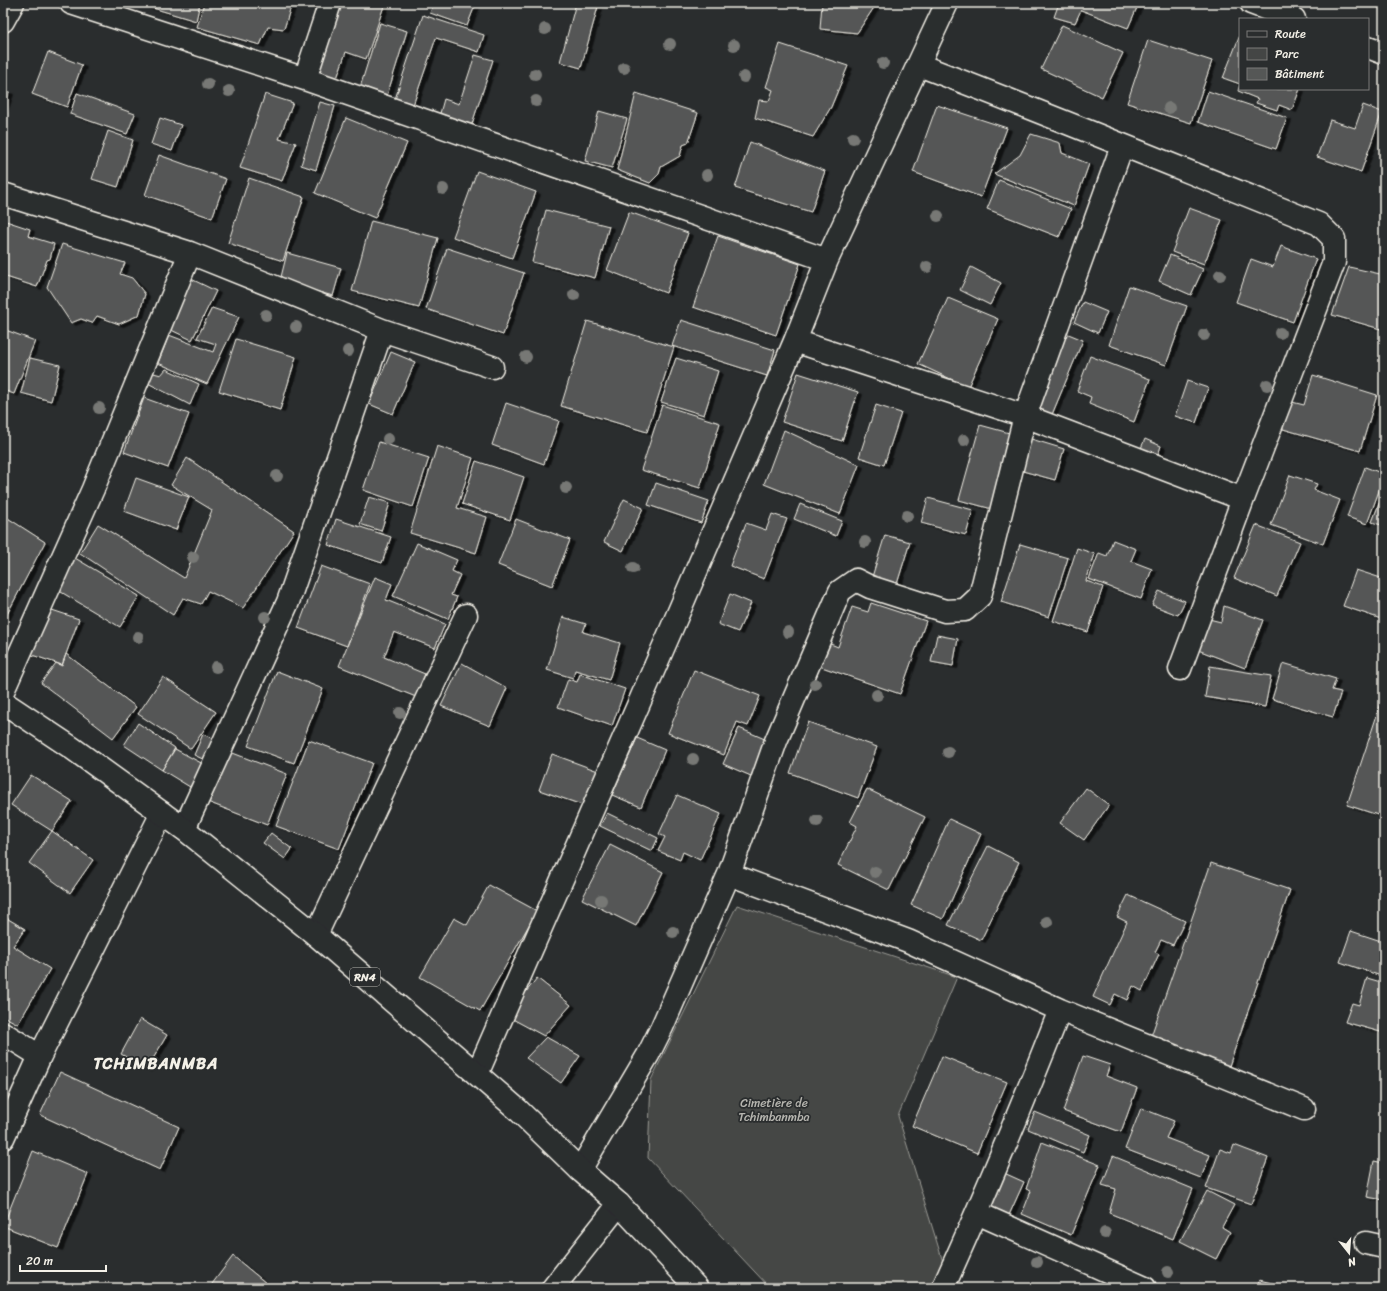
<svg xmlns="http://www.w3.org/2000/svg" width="1387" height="1291" font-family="Sriracha,sans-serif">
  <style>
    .green { fill: #444645; stroke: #9c9c96 }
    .building { fill: #555756; stroke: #f4f1e8; filter: url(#shadow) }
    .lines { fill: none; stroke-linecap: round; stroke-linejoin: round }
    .minor-casing { stroke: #f4f1e8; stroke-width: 25 }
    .trunk-casing { stroke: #f4f1e8; stroke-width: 25 }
    .minor { stroke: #2a2d2e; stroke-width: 22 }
    .trunk { stroke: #2a2d2e; stroke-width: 22 }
    .tree { fill: #777875 }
    .labels { text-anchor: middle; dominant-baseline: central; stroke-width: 3.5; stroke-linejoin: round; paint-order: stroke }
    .shield { fill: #2a2d2e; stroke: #b7b6b0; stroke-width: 1 }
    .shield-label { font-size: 11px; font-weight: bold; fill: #f4f1e8 }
    .park-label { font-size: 12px; fill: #b6b5af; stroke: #2a2d2e }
    .district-label { font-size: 16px; font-weight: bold; letter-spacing: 1px; fill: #f4f1e8; stroke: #2a2d2e }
  </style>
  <defs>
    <filter id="shadow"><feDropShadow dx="4.5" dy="2.5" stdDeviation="0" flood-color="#0009"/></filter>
  </defs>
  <rect width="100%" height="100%" fill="#2a2d2e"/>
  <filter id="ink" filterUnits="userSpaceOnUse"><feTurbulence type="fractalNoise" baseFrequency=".025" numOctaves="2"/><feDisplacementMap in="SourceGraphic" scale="8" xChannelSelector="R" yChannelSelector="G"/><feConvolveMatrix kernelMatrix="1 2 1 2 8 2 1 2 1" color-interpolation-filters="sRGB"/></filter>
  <g filter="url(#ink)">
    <path class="green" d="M737 905 957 977 898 1116 951 1288H770L648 1158 651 1080Z"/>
    <path class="building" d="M146 3H200L196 21 146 6Z
      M204 3H292L284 29 268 27 260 45 197 27Z
      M339 3H385L366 59 346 52 336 81 315 74Z
      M434 3H476L467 26 430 13Z
      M576 3H599L581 68 560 62Z
      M822 3H877L857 33 820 29Z
      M1059 3H1139L1128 28 1081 10 1075 23 1054 17Z
      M423 15 484 35 479 52 436 38 411 111 393 105Z
      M380 23 407 31 385 102 358 94Z
      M1062 25 1123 53 1102 97 1041 69Z
      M1240 35V89H1300L1292 110 1279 105 1277 110 1256 103 1258 99 1238 91 1240 84 1223 78Z
      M1148 40 1212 61 1191 123 1127 103Z
      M780 44 848 66 831 107 813 137 755 118 759 100 769 101 773 90 766 87Z
      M48 52 82 65 67 107 32 94Z
      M475 55 493 60 471 127 439 117 444 99 459 104Z
      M3 90 9 92 3 110Z
      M1208 91 1287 118 1276 149 1198 122Z
      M77 93 135 114 127 134 70 114Z
      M636 93 698 113 688 143 683 145 680 156 661 167 659 174 650 183 617 170Z
      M265 94 293 103 279 139 296 143 282 181 240 168Z
      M320 102 335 106 316 170 301 165Z
      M937 105 1007 128 981 197 913 172Z
      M1363 105 1382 112 1361 172 1317 157 1330 120 1355 128Z
      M599 111 627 119 612 168 585 161Z
      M160 118 181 125 172 151 151 144Z
      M346 118 407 143 375 218 315 193Z
      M108 131 133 140 118 187 92 179Z
      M1031 134 1060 143 1062 153 1089 164 1074 206 994 174 1020 155Z
      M750 142 825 171 811 212 735 188Z
      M159 155 226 179 212 218 145 195Z
      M477 171 536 192 512 258 453 237Z
      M249 178 304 197 283 261 228 243Z
      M999 180 1071 209 1059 237 987 209Z
      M1189 208 1222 220 1204 264 1172 252Z
      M546 210 609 226 595 278 532 262Z
      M629 212 688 233 666 293 607 270Z
      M3 220 30 229 28 236 54 244 50 259 47 260 37 287 3 276Z
      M371 221 438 238 419 308 352 291Z
      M718 236 800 264 776 335 693 307Z
      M62 244 125 263 120 274 132 278 145 294 139 315 119 324 97 316 92 323 81 319 71 323 47 287Z
      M1281 246 1316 259 1293 322 1236 302 1251 259 1273 267Z
      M447 248 524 273 503 335 426 309Z
      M287 253 341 268 333 296 280 281Z
      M1170 255 1203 269 1191 295 1159 281Z
      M1383 261 1384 330 1332 315 1349 267 1380 274Z
      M971 267 1001 283 990 305 960 290Z
      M189 278 216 291 192 340 165 327Z
      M1129 286 1187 306 1166 365 1109 345Z
      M948 298 998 319 968 387 918 364Z
      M1083 302 1107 312 1098 333 1074 322Z
      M212 308 239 317 207 384 158 363 169 335 213 352 216 344 197 338Z
      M681 320 775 350 767 376 672 346Z
      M587 321 674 347 647 432 561 406Z
      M3 329 35 341 14 394 3 390Z
      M1066 333 1083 340 1051 417 1034 409Z
      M236 339 296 357 280 410 219 391Z
      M391 352 415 362 393 414 369 404Z
      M1090 356 1150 379 1134 422 1089 404 1091 397 1077 391Z
      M30 358 60 365 51 401 21 393Z
      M676 358 718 371 704 415 661 402Z
      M166 369 199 384 190 405 144 381 150 372 161 375Z
      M798 373 858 392 842 441 782 422Z
      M1313 375 1377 395 1360 451 1276 427 1284 400 1304 405Z
      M1187 381 1208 388 1196 423 1175 416Z
      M144 398 189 414 168 468 124 452Z
      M506 403 559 421 544 464 492 445Z
      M662 405 720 423 700 488 641 470Z
      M876 405 901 413 884 465 859 457Z
      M980 425 1013 434 992 509 959 500Z
      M784 430 859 465 840 514 764 484Z
      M1028 438 1064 449 1055 480 1019 470Z
      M1145 439 1161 446 1156 461 1138 455Z
      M379 442 429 458 413 507 363 490Z
      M437 446 473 458 457 508 487 517 476 553 410 533Z
      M187 458 294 531 243 608 208 591 201 604 183 598 173 615 80 553 98 524 184 578 212 510 171 485Z
      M476 461 524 477 510 520 462 504Z
      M1365 467 1384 474V477L1367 524 1347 517Z
      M1290 475 1317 484 1314 490 1340 500 1323 544 1271 525Z
      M136 478 189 497 176 530 124 511Z
      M656 483 709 501 701 523 648 505Z
      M1382 496H1384V526L1372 522Z
      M369 497 390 503 381 531 360 524Z
      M928 498 973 510 966 535 921 523Z
      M624 499 643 508 623 551 604 542Z
      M800 504 842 521 836 536 794 519Z
      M772 514 787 519 764 579 730 566 746 523 766 530Z
      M3 515 45 542 3 622Z
      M336 519 391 537 382 563 328 545Z
      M516 519 570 540 552 586 498 565Z
      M1256 525 1300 542 1277 596 1234 578Z
      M885 535 910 542 897 584 872 577Z
      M1113 540 1136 549 1131 561 1152 569 1141 599 1089 579 1099 553 1107 556Z
      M417 543 457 560 452 571 460 575 451 595 457 597 448 619 393 596Z
      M1020 544 1068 558 1049 617 1001 602Z
      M1077 548 1095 554 1086 581 1103 587 1088 632 1053 621Z
      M75 558 139 596 120 627 56 589Z
      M321 566 370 584 347 646 298 628Z
      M1356 570 1384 579V620L1343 606Z
      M375 577 392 584 386 600 445 624 435 648 394 632 384 657 425 674 416 697 339 666Z
      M1159 591 1185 601 1178 615 1152 605Z
      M730 594 751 603 738 632 718 624Z
      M871 603 926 621 900 694 819 666 828 643 838 647 852 607 868 612Z
      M1224 606 1263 620 1245 668 1198 650 1209 619 1221 622Z
      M43 607 79 619 62 665 26 653Z
      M563 617 586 624 583 632 620 643 609 680 575 670 573 678 547 670Z
      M937 635 958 639 953 666 931 662Z
      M66 654 136 707 113 738 41 683 56 663 62 666Z
      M462 663 507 688 490 726 441 706Z
      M1283 663 1336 679 1332 690 1341 692 1333 717 1272 699Z
      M1210 666 1271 676 1265 707 1205 697Z
      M694 670 760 696 748 726 737 722 724 755 668 733Z
      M277 671 323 689 294 763 248 746Z
      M580 674 625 689 612 726 558 707 568 679 577 682Z
      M163 677 216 712 191 749 138 714Z
      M1384 694V817L1347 805Z
      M808 722 877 747 858 798 790 773Z
      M138 723 175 748 162 770 124 745Z
      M739 728 767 740 751 776 723 764Z
      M203 734 216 740 207 761 194 755Z
      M637 738 665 750 641 807 612 795Z
      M309 740 372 763 339 849 276 826Z
      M175 749 203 764 190 787 162 770Z
      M225 750 287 774 267 825 205 801Z
      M552 754 598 771 585 806 539 790Z
      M31 775 72 801 52 831 11 805Z
      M1086 788 1109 805 1084 840 1060 823Z
      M867 789 925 817 889 890 838 865 857 826 850 822Z
      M677 795 721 814 700 860 683 852 680 860 658 851 665 837 659 834Z
      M607 813 658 838 652 851 600 826Z
      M949 819 981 834 943 919 911 905Z
      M52 831 93 860 70 893 29 863Z
      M271 833 292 849 285 859 263 843Z
      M610 845 663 872 636 926 582 899Z
      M988 846 1019 862 981 940 948 925Z
      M1211 863 1290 890 1229 1066 1150 1039Z
      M489 885 537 911 480 1011 420 977 454 918 467 925Z
      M1128 895 1185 921 1173 945 1161 940 1155 952 1159 954 1142 991 1133 986 1127 1000 1115 994 1110 1005 1093 997 1127 922 1117 917Z
      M3 916 25 929 13 946 50 969 18 1024 3 1016Z
      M1351 931 1384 942V977L1340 962Z
      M537 978 571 1005 544 1036 507 1016Z
      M1367 978 1384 983V1033L1345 1022 1352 1003 1359 1005Z
      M140 1019 167 1035 147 1069 121 1054Z
      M546 1037 580 1056 561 1083 526 1058Z
      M942 1056 1007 1082 977 1153 912 1126Z
      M1083 1056 1110 1065 1106 1076 1137 1088 1121 1132 1063 1111Z
      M60 1072 179 1127 160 1170 40 1115Z
      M1141 1108 1174 1121 1166 1138 1210 1155 1201 1178 1125 1149Z
      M1035 1112 1090 1135 1083 1152 1028 1129Z
      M1042 1142 1100 1165 1071 1235 1022 1214 1031 1191 1026 1189Z
      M1234 1145 1268 1158 1251 1204 1206 1188 1220 1149 1231 1153Z
      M33 1151 88 1174 58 1248 3 1226Z
      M1113 1156 1193 1189 1173 1239 1109 1213 1116 1189 1102 1185Z
      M1374 1161 1384 1163V1200L1367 1197Z
      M1004 1173 1024 1182 1005 1224 985 1215Z
      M1207 1191 1234 1205 1222 1227 1230 1232 1216 1259 1180 1241Z
      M233 1256 272 1288H209Z
      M1259 1280 1294 1288H1257Z"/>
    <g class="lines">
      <defs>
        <path id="minor" d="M71 3 305 79 827 260
          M1251 3 1294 19
          M3 21 13 3
          M1368 47 1384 53
          M919 65C1053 116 1186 171 1319 224L1334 239V262L1243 499 1180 669
          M305 79 330 3
          M3 194 190 253 382 330 492 367
          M795 341 1025 416 1243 499
          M3 691 93 489 190 253
          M184 829 288 602 382 330
          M729 874 908 941 1060 1010 1304 1109
          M316 935 466 615
          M3 1033 40 1056
          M477 1074 671 630 795 341 827 260 947 3
          M3 1138 40 1056 162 813
          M580 1170 648 1055 662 1027 729 874 776 741 840 591 856 580 870 587 945 611 965 610 980 596 1025 416 1122 146
          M977 1213 1145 1288
          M1366 1243 1384 1247
          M553 1288 619 1204
          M943 1288C985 1196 1023 1104 1060 1010"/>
        <path id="trunk" d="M3 702 72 748 184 829 316 935 517 1109 580 1170 619 1204 697 1288"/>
      </defs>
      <use href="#minor" class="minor-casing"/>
      <use href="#trunk" class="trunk-casing"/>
      <use href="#minor" class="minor"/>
      <use href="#trunk" class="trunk"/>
    </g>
    <g class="tree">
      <circle cx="545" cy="29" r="6"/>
      <circle cx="670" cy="44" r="6"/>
      <circle cx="734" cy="45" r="6"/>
      <circle cx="883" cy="63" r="6"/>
      <circle cx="624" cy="68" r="6"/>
      <circle cx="535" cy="74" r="6"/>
      <circle cx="744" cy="77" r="6"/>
      <circle cx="208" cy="84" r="6"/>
      <circle cx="229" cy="91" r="6"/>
      <circle cx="536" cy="101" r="6"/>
      <circle cx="1169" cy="108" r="6"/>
      <circle cx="853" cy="138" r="6"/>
      <circle cx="707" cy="175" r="6"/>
      <circle cx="443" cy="189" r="6"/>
      <circle cx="938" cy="216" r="6"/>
      <circle cx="927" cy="267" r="6"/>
      <circle cx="1220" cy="275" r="6"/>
      <circle cx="574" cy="295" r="6"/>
      <circle cx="266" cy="315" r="6"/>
      <circle cx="296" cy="327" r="6"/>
      <circle cx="1280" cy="333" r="6"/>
      <circle cx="1204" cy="335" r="6"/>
      <circle cx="348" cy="351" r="6"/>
      <circle cx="526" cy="357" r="6"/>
      <circle cx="1267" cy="385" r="6"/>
      <circle cx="99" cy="408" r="6"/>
      <circle cx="388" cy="439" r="6"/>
      <circle cx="964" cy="440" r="6"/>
      <circle cx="277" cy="476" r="6"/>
      <circle cx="566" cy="488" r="6"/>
      <circle cx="907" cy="516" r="6"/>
      <circle cx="865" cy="542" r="6"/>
      <circle cx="193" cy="557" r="6"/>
      <circle cx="633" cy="568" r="6"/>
      <circle cx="265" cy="617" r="6"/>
      <circle cx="788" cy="632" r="6"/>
      <circle cx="138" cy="637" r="6"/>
      <circle cx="216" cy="667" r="6"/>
      <circle cx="815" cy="684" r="6"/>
      <circle cx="877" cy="695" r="6"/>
      <circle cx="400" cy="713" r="6"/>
      <circle cx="948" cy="752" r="6"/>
      <circle cx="693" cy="759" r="6"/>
      <circle cx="817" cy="821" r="6"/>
      <circle cx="875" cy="872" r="6"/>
      <circle cx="601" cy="900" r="6"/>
      <circle cx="1047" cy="922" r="6"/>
      <circle cx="673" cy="932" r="6"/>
      <circle cx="1105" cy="1233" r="6"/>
      <circle cx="1037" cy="1262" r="6"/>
      <circle cx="1168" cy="1272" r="6"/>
    </g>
  </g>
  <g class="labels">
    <rect class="shield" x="350" y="968" width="30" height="18" rx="3"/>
    <g class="shield-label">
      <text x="365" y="977">RN4</text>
    </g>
    <g class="park-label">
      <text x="774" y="1103">Cimetière de<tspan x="774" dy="14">Tchimbanmba</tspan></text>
    </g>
    <g class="district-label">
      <text x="156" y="1063">TCHIMBANMBA</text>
    </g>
  </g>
  <rect width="1387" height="1291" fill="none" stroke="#2a2d2e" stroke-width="16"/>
  <rect x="8" y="8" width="1371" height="1275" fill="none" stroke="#f4f1e8" stroke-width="1.5" filter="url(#ink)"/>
  <rect x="1239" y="18" width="130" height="72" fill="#2a2d2e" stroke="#7b7b78"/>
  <rect x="1247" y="31" width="20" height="6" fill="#2a2d2e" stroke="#7b7b78"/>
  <text x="1275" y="38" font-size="12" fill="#f4f1e8">Route</text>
  <rect x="1247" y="48" width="20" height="12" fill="#444645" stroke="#7b7b78"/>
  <text x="1275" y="58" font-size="12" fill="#f4f1e8">Parc</text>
  <rect x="1247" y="68" width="20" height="12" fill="#555756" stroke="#7b7b78"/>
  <text x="1275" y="78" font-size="12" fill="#f4f1e8">Bâtiment</text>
  <g transform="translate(1349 1253) rotate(163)" stroke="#2a2d2e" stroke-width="3" paint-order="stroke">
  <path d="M0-3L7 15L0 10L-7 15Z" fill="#f4f1e8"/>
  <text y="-6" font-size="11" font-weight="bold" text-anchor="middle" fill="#f4f1e8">N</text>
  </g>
  <path d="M20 1265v6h86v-6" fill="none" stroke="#f4f1e8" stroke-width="2"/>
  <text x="26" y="1265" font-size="12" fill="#f4f1e8" stroke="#2a2d2e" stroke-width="3" paint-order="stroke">20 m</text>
</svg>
